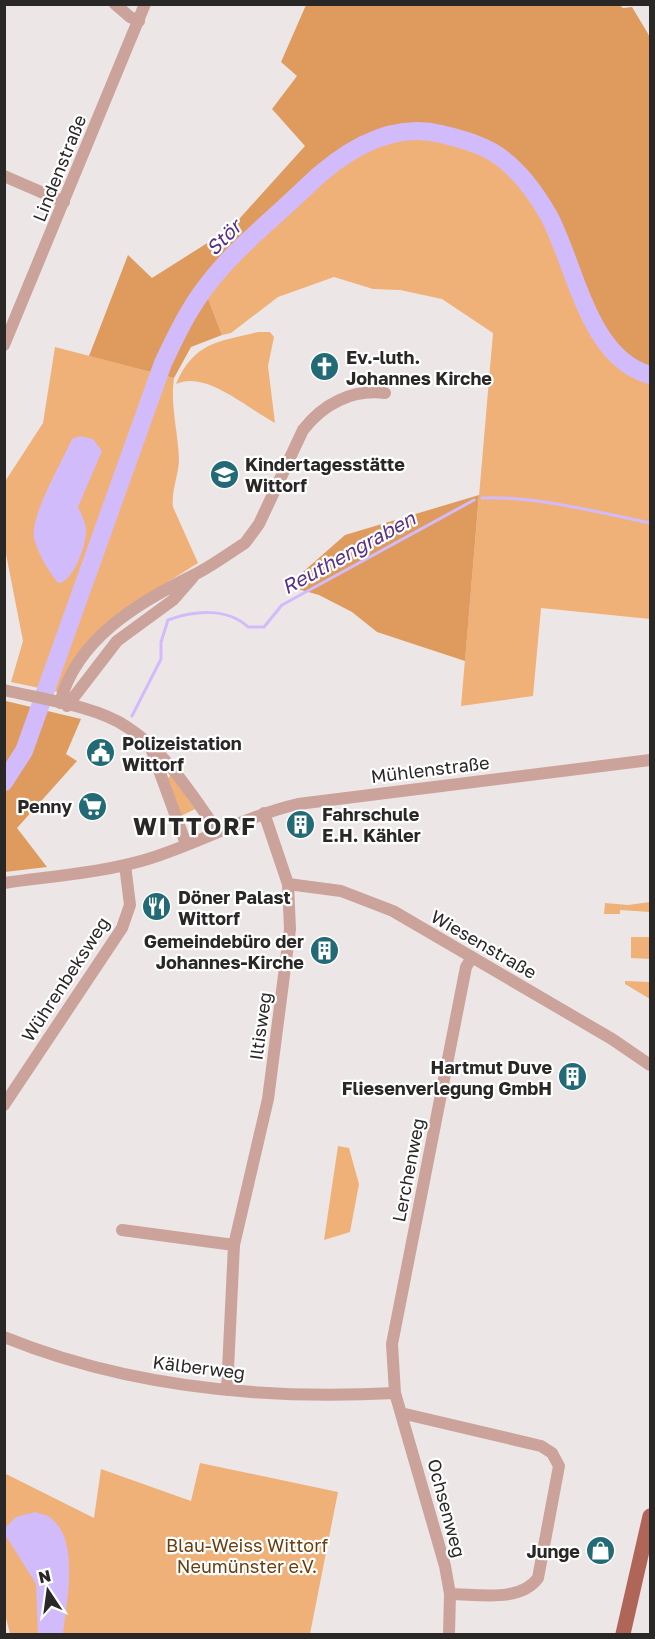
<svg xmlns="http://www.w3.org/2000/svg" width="655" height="1639" font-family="'Golos Text',sans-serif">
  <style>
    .green { fill: #f0b178 }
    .forest { fill: #df9b5d }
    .water { fill: #d2bbfb }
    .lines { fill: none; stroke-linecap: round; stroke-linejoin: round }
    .stream { stroke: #d2bbfb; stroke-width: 3 }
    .river { stroke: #d2bbfb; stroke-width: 18 }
    .minor { stroke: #cca39a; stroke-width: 12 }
    .major { stroke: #af6659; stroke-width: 15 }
    .labels { text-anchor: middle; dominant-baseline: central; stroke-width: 4.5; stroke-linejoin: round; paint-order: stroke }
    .street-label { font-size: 18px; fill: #2a2727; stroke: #fff }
    .poi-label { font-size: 18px; font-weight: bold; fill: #2a2727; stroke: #fff; text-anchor: start }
    .park-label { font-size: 18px; fill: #6a3d0c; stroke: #fff }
    .water-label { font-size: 20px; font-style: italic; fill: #573089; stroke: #fff }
    .district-label { font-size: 24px; font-weight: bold; letter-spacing: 1.5px; fill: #2a2727; stroke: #fff }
  </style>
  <rect width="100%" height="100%" fill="#ede6e7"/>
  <path class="green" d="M430 131C454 137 482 143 502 158 571 207 575 355 650 375V619L541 608 533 696 461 706 493 333 442 299 400 290 373 289 334 277 278 297 231 333 222 335 204 288 234 255 332 161 367 142 393 134Z
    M258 332H270L274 337 268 366 275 423C248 409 206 370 176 384 194 342 218 342 258 332Z
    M55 347 174 378C170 405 178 431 179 459 179 475 171 490 173 507L198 563 118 613 58 692 11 682 23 641 5 549 4 483 43 423Z
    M170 776 173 777 195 809 181 816 168 778Z
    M650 902V912L620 910V914H604L605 903 628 905Z
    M631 937H650V959L631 958Z
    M625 981 650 982V999L625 984Z
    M338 1146 349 1148 359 1184 350 1232 324 1240Z
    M200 1463 338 1492 310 1634H10L4 1610V1473L94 1518 101 1469 191 1501Z"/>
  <path class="forest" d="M620 5 623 8 632 7 650 37V375C588 358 576 266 549 216 530 182 510 162 475 145 430 123 369 129 330 163 311 180 293 200 275 217 251 241 226 263 204 288L222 335 191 347 174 378 89 356 128 255 152 278 231 228 305 146 272 109 297 76 281 62 306 5Z
    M479 495 465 661 377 632 352 612 319 595 287 586 345 535Z
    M6 701 81 719 66 754 77 761 17 828 47 867 5 872Z"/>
  <path class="water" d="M80 436 93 439 102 451 78 507C81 514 86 523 86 530 87 543 73 583 58 583 48 570 38 554 34 538 30 516 63 460 72 439Z
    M35 1512C41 1514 48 1515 52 1519 80 1542 66 1604 63 1634H38L36 1584 6 1536 5 1528 16 1517Z"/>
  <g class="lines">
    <path class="stream" d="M482 498C538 496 596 512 650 523
      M132 716 161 659V642L168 620C193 611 227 607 248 627H264L282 605 474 500"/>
    <path class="river" d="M4 782 24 751 163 363C175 338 188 310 205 288 233 250 271 221 305 188 341 153 388 121 441 134 462 139 488 146 504 160 523 175 537 195 549 216 576 267 588 358 650 375"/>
    <path class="minor" d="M115 4 130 17 139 21
      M4 176 64 202
      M4 345 145 4
      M4 690C41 699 96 706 127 727 166 752 191 794 217 830
      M60 703C76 639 139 602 194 575 212 566 228 554 245 543L259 524 303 430C323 404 352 389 385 393
      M67 706 117 641 173 600 193 577
      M152 751 186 844
      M4 883C52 876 102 873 148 859 200 843 246 816 298 804L650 760
      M288 884 341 891 393 911 612 1039 650 1065
      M4 1105 122 928 130 905 125 865
      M122 1230 234 1245
      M4 1337C127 1387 264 1400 395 1393
      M227 1390 234 1245 268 1099 290 929 288 884 264 813
      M401 1413 541 1446 552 1453 559 1466 538 1578C520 1603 478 1594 450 1594
      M449 1634 450 1594 445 1566 395 1393 392 1344 466 967 472 957"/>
    <path class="major" d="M623 1634 650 1516"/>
  </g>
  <defs>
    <symbol id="church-disc" viewBox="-11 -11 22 22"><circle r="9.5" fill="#226b76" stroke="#fff"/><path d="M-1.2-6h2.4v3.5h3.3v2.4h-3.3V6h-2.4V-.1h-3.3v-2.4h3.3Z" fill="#fff"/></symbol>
    <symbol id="school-disc" viewBox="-11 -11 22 22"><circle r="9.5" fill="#226b76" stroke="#fff"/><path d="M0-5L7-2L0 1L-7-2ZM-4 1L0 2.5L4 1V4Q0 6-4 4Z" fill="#fff"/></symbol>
    <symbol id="civic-disc" viewBox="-11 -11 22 22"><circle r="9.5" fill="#226b76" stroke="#fff"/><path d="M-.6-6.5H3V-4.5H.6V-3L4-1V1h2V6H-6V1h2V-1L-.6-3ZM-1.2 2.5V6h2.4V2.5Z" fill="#fff"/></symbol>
    <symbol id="supermarket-disc" viewBox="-11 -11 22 22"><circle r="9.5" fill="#226b76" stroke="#fff"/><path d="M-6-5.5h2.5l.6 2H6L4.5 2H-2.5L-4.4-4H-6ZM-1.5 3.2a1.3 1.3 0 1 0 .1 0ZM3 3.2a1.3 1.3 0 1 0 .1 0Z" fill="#fff"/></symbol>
    <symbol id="building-disc" viewBox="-11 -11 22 22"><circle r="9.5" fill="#226b76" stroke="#fff"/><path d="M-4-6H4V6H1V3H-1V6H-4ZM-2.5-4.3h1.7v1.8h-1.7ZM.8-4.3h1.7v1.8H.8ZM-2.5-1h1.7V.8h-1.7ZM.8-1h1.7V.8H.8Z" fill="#fff"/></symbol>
    <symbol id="restaurant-disc" viewBox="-11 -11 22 22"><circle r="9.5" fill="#226b76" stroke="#fff"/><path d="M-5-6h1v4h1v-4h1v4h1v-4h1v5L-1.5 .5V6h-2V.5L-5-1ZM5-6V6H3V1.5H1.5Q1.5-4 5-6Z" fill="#fff"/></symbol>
    <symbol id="shop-disc" viewBox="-11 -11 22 22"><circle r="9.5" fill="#226b76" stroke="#fff"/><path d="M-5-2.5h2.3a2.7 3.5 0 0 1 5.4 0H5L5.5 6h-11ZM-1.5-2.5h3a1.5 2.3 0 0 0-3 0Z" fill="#fff"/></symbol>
  </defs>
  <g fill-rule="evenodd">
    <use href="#church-disc" x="308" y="350" width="33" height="33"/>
    <use href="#school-disc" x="208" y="458" width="33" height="33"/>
    <use href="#civic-disc" x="84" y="736" width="33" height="33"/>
    <use href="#supermarket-disc" x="76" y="790" width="33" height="33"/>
    <use href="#building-disc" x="284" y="808" width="33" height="33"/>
    <use href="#restaurant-disc" x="140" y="890" width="33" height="33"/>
    <use href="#building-disc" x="308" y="934" width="33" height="33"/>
    <use href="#building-disc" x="556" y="1060" width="33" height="33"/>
    <use href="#shop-disc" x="584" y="1534" width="33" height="33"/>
  </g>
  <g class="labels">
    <g class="street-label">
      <text transform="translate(59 168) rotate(-68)">Lindenstraße</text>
      <text transform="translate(430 769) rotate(-7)">Mühlenstraße</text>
      <text transform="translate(484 944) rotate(30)">Wiesenstraße</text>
      <text transform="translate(65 979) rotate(-57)">Wührenbeksweg</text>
      <text transform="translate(260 1026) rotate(-82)">Iltisweg</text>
      <text transform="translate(408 1170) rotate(-79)">Lerchenweg</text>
      <text transform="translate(199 1367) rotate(7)">Kälberweg</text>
      <text transform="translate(447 1508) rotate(75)">Ochsenweg</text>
    </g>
    <g class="poi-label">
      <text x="346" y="357">Ev.-luth.<tspan x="346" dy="21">Johannes Kirche</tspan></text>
      <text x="245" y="464">Kindertagesstätte<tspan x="245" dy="21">Wittorf</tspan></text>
      <text x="122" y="743">Polizeistation<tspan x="122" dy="21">Wittorf</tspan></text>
      <text x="72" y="806" text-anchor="end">Penny</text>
      <text x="322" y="814">Fahrschule<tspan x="322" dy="21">E.H. Kähler</tspan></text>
      <text x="178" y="897">Döner Palast<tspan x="178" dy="21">Wittorf</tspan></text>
      <text x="304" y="941" text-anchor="end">Gemeindebüro der<tspan x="304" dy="21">Johannes-Kirche</tspan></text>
      <text x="552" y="1067" text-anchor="end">Hartmut Duve<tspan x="552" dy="21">Fliesenverlegung GmbH</tspan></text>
      <text x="580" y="1551" text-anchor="end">Junge</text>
    </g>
    <g class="park-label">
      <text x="247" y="1545">Blau-Weiss Wittorf<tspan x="247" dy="21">Neumünster e.V.</tspan></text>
    </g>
    <g class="water-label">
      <text transform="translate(223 237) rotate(-45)">Stör</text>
      <text transform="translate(348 552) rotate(-29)">Reuthengraben</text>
    </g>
    <g class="district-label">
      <text x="195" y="825">WITTORF</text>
    </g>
  </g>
  <rect width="655" height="1639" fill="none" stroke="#2a2727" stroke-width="12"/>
  <g transform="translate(48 1591) rotate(347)" stroke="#ffffff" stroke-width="4.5" paint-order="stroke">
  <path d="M0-4.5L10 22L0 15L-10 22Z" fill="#2a2727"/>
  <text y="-9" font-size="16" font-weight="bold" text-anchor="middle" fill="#2a2727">N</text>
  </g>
</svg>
